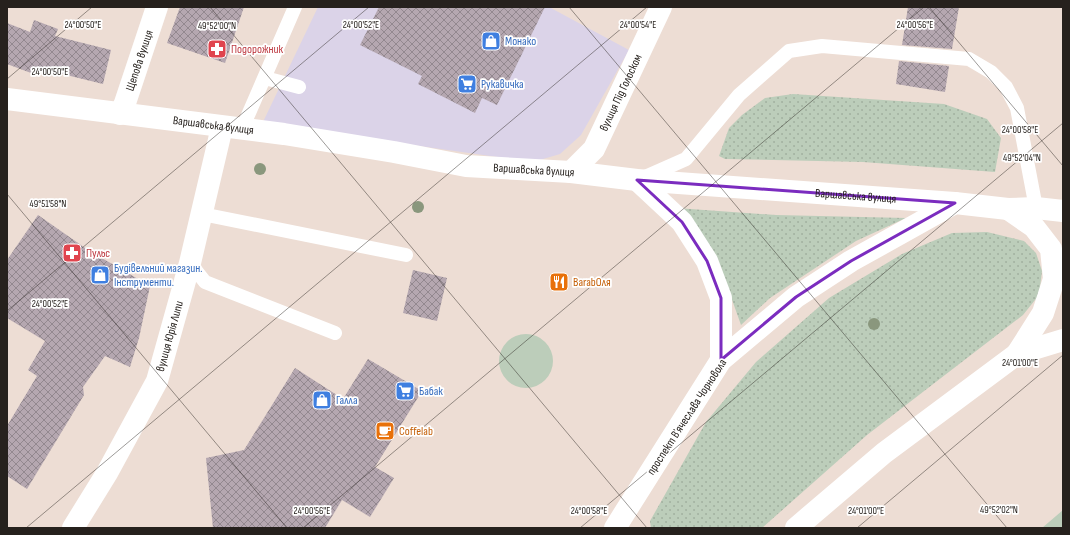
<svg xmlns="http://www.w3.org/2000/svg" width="1070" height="535" font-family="'Sofia Sans Condensed',sans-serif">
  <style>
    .commercial { fill: #dbd3e8 }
    .grass { fill: url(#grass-dots) }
    .green { fill: #bccdba }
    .building { fill: url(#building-cross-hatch) }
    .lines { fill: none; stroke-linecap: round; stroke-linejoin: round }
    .lane { stroke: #fff; stroke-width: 14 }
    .street { stroke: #fff; stroke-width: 22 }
    .secondary { stroke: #fff; stroke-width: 22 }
    .tree { fill: #8a977d }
    .marked { fill: none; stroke: #7b2cbf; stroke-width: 3; stroke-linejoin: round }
    .ticks { fill: none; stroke: #26211d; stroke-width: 1; stroke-opacity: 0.45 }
    .labels { text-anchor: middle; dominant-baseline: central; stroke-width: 3.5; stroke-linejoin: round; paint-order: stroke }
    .shop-label { font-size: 12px; fill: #366cbe; stroke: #fff; text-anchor: start }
    .health-label { font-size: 12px; fill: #be3a42; stroke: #fff; text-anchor: start }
    .street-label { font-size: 12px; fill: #26211d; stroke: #fff }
    .food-label { font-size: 12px; fill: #c56008; stroke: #fff; text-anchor: start }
    .ticks-label { font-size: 10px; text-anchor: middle; fill: #26211d; stroke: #fff; stroke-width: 3.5; stroke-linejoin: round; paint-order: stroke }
  </style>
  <defs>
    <pattern id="grass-dots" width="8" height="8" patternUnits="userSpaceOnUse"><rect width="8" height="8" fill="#bccdba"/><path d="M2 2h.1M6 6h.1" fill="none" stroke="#a1b09f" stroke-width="1.8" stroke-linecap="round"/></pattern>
    <pattern id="building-cross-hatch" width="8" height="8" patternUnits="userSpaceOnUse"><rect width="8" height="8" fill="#b5a7b0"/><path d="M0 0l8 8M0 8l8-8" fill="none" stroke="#93888f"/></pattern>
  </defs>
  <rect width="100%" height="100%" fill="#edddd4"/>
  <path class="commercial" d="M318 7H549L629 50 581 135 560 154 533 162 262 124Z"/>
  <path class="grass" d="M793 94 944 104 987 119 1001 138 995 172 863 162 725 159 719 156 729 128 742 115 765 98Z
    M676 208 776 215 906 218 856 241 770 298 741 325 720 266Z
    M987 232 1024 241 1036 253 1042 271 1039 295 1023 315 867 435 762 528H651L650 521 706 422 756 362 829 298 902 254 952 233Z"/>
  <path class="green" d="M499 361a27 27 0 1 1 54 0a27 27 0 1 1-54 0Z
    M1063 510V528H1042Z"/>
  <path class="building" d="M180 7H244L225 63 167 43Z
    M379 7H545L497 105 482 98 475 113 418 84 422 76 360 45Z
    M908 7H959L952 49 902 45Z
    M34 20 58 29 55 36 111 50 103 84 42 69 39 76 7 64V23L30 32Z
    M899 61 949 66 945 92 896 84Z
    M38 215 88 250 150 286 139 338 130 367 105 356 83 387 84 395 27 489 7 476V426L37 376 28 370 45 341 7 318V260Z
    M413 270 447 278 437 321 403 313Z
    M368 359 422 391 375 467 394 478 370 517 342 500 325 528H213L206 458 244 450 295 368 343 399Z"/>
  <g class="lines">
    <path class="lane" d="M265 78 299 87
      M242 129 295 7
      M643 178 686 159 739 95 789 51 822 46 969 59 991 72 1006 87 1017 108 1036 208
      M202 214 406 255
      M190 263 205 282 335 333"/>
    <g class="street">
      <path id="s1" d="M120 114 125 103 157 7"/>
      <path id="s2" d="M571 172 594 149 661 7"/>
      <path id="s3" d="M73 528 107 473 157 381 190 263 222 127"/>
    </g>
    <g class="secondary">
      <path id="s4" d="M7 99 284 134 394 152 466 166 571 172 637 180 955 203 1008 209 1036 208 1063 211"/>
      <path d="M637 180 682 222 707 261 721 298V360"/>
      <path d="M1008 209 1034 227 1051 249 1054 279 1043 313 1017 354"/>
      <path d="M615 528 721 360 796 297 851 261 955 203"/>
      <path d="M796 528 884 453 1017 354 1063 340"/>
    </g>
  </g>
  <g class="tree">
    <circle cx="260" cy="169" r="6"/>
    <circle cx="418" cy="207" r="6"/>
    <circle cx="874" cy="324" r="6"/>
  </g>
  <path class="marked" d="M637 180 955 203 851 261 796 297 721 360V298L707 261 682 222Z"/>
  <path class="ticks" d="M210 7 647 528M569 7 1007 528M929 7 1063 166M7 79 92 7M7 194 287 528M7 311 369 7M26 528 647 7M303 528 924 7M580 528 1063 123M857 528 1063 355"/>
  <defs>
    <symbol id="shop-square" viewBox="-11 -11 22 22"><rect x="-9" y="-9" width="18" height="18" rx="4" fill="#3f7fe0" stroke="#fff"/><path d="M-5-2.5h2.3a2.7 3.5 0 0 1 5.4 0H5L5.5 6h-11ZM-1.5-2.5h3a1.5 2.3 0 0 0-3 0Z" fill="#fff"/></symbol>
    <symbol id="pharmacy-square" viewBox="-11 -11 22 22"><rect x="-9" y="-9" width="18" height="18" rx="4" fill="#e0444e" stroke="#fff"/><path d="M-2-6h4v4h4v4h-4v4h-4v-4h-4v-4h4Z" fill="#fff"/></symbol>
    <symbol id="supermarket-square" viewBox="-11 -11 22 22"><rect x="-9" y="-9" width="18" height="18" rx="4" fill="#3f7fe0" stroke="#fff"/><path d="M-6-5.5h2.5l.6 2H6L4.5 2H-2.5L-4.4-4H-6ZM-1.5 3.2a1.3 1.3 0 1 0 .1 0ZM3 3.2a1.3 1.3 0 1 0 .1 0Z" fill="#fff"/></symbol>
    <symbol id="restaurant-square" viewBox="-11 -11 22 22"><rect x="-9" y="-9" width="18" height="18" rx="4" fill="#e8710a" stroke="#fff"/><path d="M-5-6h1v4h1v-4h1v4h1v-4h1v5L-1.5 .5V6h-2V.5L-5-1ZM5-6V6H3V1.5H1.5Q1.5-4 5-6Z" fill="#fff"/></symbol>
    <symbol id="cafe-square" viewBox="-11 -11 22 22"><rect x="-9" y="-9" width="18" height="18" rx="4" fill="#e8710a" stroke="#fff"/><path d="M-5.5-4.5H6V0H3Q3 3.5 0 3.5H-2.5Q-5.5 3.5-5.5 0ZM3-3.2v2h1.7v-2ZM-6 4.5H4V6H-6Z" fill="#fff"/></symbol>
  </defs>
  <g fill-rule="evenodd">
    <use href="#shop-square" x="480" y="30" width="22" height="22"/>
    <use href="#pharmacy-square" x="206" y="38" width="22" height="22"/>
    <use href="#supermarket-square" x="456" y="73" width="22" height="22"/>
    <use href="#pharmacy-square" x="61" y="242" width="22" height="22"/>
    <use href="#shop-square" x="89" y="264" width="22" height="22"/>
    <use href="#restaurant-square" x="548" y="271" width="22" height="22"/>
    <use href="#supermarket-square" x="394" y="380" width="22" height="22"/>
    <use href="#shop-square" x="311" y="389" width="22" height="22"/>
    <use href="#cafe-square" x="374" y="420" width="22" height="22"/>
  </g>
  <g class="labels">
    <g class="shop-label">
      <text x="505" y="41">Монако</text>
      <text x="481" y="84">Рукавичка</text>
      <text x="114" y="268">Будівельний магазин.<tspan x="114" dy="14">Інструменти.</tspan></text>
      <text x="419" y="391">Бабак</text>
      <text x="336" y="400">Галла</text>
    </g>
    <g class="health-label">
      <text x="231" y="49">Подорожник</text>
      <text x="86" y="253">Пульс</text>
    </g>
    <g class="street-label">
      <text stroke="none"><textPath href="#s1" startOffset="57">Щепова вулиця</textPath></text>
      <text stroke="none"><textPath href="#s2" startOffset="95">вулиця Під Голоском</textPath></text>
      <text stroke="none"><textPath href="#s4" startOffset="208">Варшавська вулиця</textPath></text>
      <text stroke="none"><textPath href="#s4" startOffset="532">Варшавська вулиця</textPath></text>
      <text stroke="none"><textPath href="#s4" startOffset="855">Варшавська вулиця</textPath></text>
      <text stroke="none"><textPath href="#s3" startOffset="216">вулиця Юрія Липи</textPath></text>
      <text transform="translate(687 417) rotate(-57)">проспект Вʼячеслава Чорновола</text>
    </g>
    <g class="food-label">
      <text x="573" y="282">BarabОля</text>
      <text x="399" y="431">Coffelab</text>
    </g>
  </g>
  <g class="ticks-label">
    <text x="83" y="28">24°00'50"E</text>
    <text x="361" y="28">24°00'52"E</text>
    <text x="638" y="28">24°00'54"E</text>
    <text x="915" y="28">24°00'56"E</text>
    <text x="217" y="29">49°52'00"N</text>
    <text x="50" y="75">24°00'50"E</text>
    <text x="1020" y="133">24°00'58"E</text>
    <text x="1022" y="161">49°52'04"N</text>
    <text x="48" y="207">49°51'58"N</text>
    <text x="50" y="307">24°00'52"E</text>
    <text x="1020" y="366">24°01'00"E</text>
    <text x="999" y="513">49°52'02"N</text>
    <text x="312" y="514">24°00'56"E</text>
    <text x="589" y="514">24°00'58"E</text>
    <text x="866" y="514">24°01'00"E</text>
  </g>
  <rect width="1070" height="535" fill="none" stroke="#26211d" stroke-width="16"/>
</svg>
